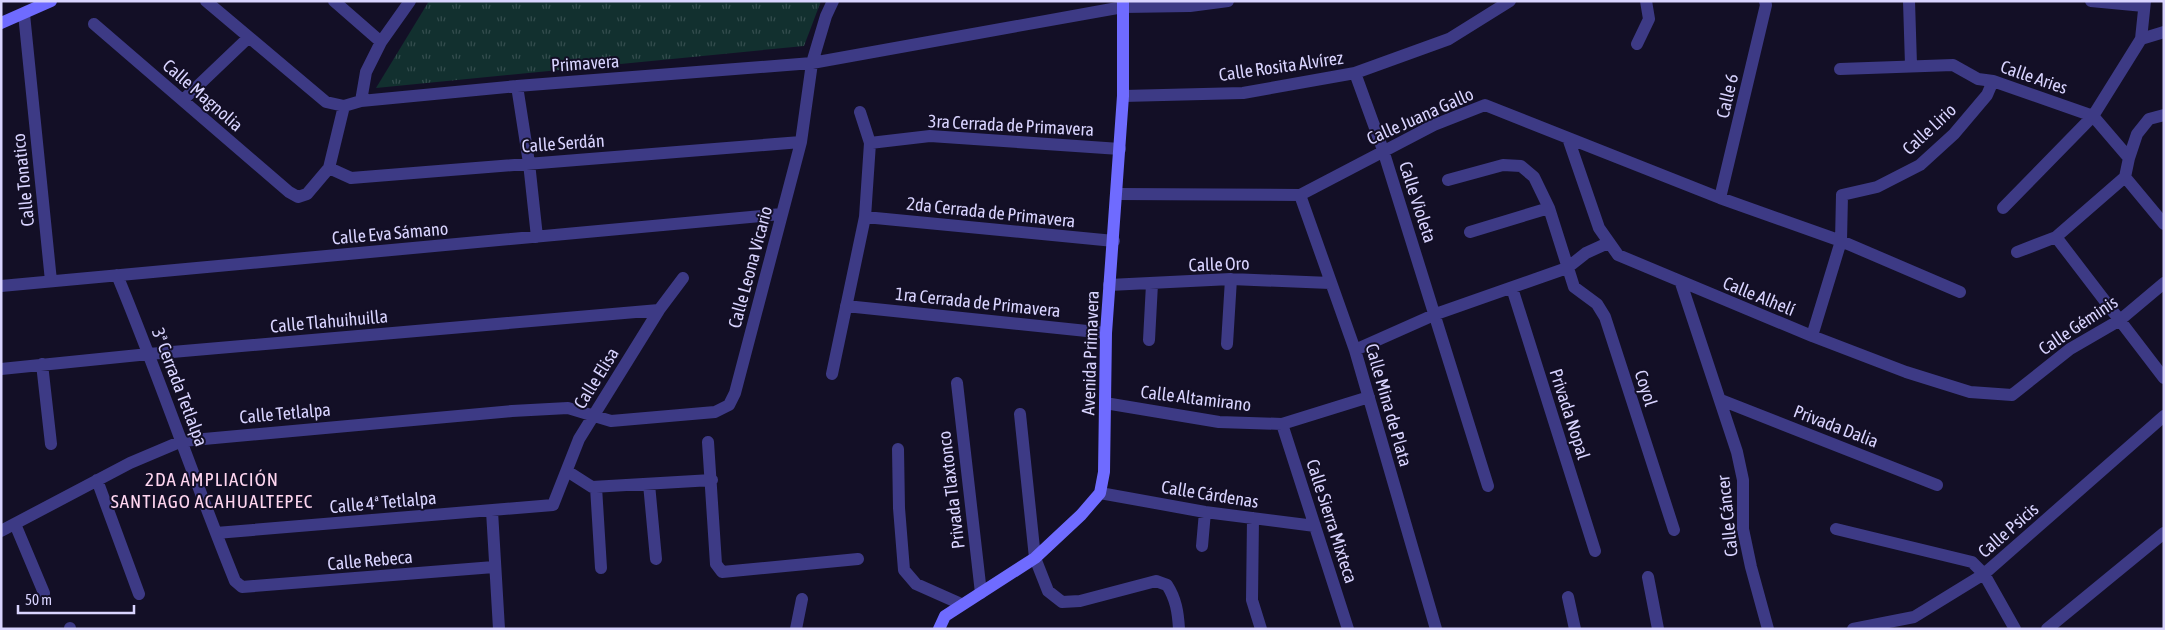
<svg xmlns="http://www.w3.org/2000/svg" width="2165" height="630" font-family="'Asap Condensed',sans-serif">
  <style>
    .park { fill: url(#park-tufts) }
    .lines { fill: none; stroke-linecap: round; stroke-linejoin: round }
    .street { stroke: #3d3a85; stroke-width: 12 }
    .secondary { stroke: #6f6bff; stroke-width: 12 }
    .labels { text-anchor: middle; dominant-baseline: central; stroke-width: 4; stroke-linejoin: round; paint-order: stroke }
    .street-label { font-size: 18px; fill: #d9d4ff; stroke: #130f26 }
    .neighbourhood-label { font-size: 19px; letter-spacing: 1px; fill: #ffd6f0; stroke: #130f26 }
  </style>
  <defs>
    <pattern id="park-tufts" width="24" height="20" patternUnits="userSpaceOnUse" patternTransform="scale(1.25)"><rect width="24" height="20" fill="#12302f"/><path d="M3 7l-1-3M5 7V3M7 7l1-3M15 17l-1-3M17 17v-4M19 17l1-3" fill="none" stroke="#344d4e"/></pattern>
  </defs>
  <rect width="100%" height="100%" fill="#130f26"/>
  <path class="park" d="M429 1H821L804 46 376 88Z"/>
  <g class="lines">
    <path class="street" d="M206 1 326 102 344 106
      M334 1 381 42
      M1909 1 1911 65
      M2091 1 2144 6
      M24 14 51 281
      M94 24 289 192 298 197 307 194 329 168 344 106 361 101 366 72 381 42 410 1
      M2141 39 2164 32
      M1637 44 1649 19 1646 1
      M1840 69 1953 65 1978 79 1993 81 2093 116 2129 158
      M1355 73 1383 150 1488 486
      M517 86 529 163 537 237
      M1123 96 1243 93 1355 73 1449 39 1510 1
      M183 100 248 38
      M361 101 517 86 812 63 1123 7 1190 6 1228 1
      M1568 138 1599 228 1618 255 1812 336 1906 372 1970 392 2012 395 2070 349 2120 320 2164 283
      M870 143 930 136 1120 149
      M329 168 351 178 801 142
      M2125 177 2164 224
      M1448 180 1503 165 1521 166 1534 177 1549 208 1574 287 1597 304 1605 317 1674 530
      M1117 194 1300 195 1434 125 1485 105 1720 198 1841 241 1960 292
      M1300 195 1355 350 1436 629
      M1720 198 1766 5 1765 1
      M2003 208 2093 116 2141 39 2145 1
      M865 217 1114 241
      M1470 232 1549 208
      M2056 237 2164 378
      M2017 252 2056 237 2125 177 2129 158 2137 134 2149 119 2164 115
      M117 275C159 376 194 480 235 581L242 587 494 567
      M1681 283 1737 452 1743 480V529L1751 567 1768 629
      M1109 285 1231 279 1330 283
      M1 286 782 214
      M1512 288 1595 551
      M846 306 1106 333
      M1812 336 1841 241 1842 195 1877 187 1920 165 1954 134 1987 95 1993 81
      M1149 340 1152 284
      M1227 344 1231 279
      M1355 350 1436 314 1567 268 1586 253 1608 243
      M42 364 51 444
      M1 369 149 354 659 310
      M832 374 865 217 870 143 860 112
      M957 383 981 593
      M1721 400 1937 485
      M1105 403 1219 422 1282 424 1369 397
      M1020 414 1035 558 1048 591 1062 602 1080 601 1156 581 1167 585C1176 599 1178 612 1179 629
      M1282 424 1348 629
      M708 442 716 564 722 572 858 559
      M898 449 899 508 904 570 916 584 961 604
      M567 471 592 487 712 480
      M97 480 139 594
      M649 484 656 559
      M596 487 601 568
      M1100 493 1205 512 1315 526
      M492 511 499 629
      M1253 518 1252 600 1261 629
      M15 524 44 593
      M1836 529 1972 562 1984 574 2015 629
      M1 531 130 463 182 441 512 411 568 408 611 421 715 412 729 405 735 393 801 142 812 63 826 16 833 1
      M216 533 553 505 579 439 659 310 683 278
      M1202 546 1205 512
      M1648 577 1658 629
      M1568 597 1575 629
      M70 628V629
      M796 629 802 599
      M1853 629 1914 617 1984 574 2164 416
      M2047 629 2164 533"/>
    <path class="secondary" d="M1 23 51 1
      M939 629 945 616 1035 558 1081 515 1100 493 1104 472 1106 333 1123 96V1"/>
  </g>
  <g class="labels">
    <g class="street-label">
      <text transform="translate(585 63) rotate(-4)">Primavera</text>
      <text transform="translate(1281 66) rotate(-8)">Calle Rosita Alvírez</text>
      <text transform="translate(2034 77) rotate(19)">Calle Aries</text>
      <text transform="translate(203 95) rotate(41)">Calle Magnolia</text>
      <text transform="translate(1727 96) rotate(-77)">Calle 6</text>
      <text transform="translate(1420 116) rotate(-24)">Calle Juana Gallo</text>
      <text transform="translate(1011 125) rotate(3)">3ra Cerrada de Primavera</text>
      <text transform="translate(1929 129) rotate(-43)">Calle Lirio</text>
      <text transform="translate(563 143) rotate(-4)">Calle Serdán</text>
      <text transform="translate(23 180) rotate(-96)">Calle Tonatico</text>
      <text transform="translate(1418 202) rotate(72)">Calle Violeta</text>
      <text transform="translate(991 212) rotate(6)">2da Cerrada de Primavera</text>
      <text transform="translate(390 233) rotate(-5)">Calle Eva Sámano</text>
      <text transform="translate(1219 264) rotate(-2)">Calle Oro</text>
      <text transform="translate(750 267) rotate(-75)">Calle Leona Vicario</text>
      <text transform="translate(1759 296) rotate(22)">Calle Alhelí</text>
      <text transform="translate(978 302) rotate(6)">1ra Cerrada de Primavera</text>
      <text transform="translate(329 321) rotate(-5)">Calle Tlahuihuilla</text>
      <text transform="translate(2078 325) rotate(-34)">Calle Géminis</text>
      <text transform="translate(1090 353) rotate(-88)">Avenida Primavera</text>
      <text transform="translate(596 378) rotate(-58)">Calle Elisa</text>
      <text transform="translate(180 387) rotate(69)">3ª Cerrada Tetlalpa</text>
      <text transform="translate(1646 388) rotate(72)">Coyol</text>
      <text transform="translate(1196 398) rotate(7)">Calle Altamirano</text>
      <text transform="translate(1389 405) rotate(74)">Calle Mina de Plata</text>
      <text transform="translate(285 413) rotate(-5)">Calle Tetlalpa</text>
      <text transform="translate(1570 414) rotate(72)">Privada Nopal</text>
      <text transform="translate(1836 426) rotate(21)">Privada Dalia</text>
      <text transform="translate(951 490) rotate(-97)">Privada Tlaxtonco</text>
      <text transform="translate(1210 494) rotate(9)">Calle Cárdenas</text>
      <text transform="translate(383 502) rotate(-5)">Calle 4ª Tetlalpa</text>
      <text transform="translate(1727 516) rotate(-96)">Calle Cáncer</text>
      <text transform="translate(1332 521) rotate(72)">Calle Sierra Mixteca</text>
      <text transform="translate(2008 530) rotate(-41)">Calle Psicis</text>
      <text transform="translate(370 560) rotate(-5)">Calle Rebeca</text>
    </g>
    <g class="neighbourhood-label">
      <text x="212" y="479">2DA AMPLIACIÓN<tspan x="212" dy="22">SANTIAGO ACAHUALTEPEC</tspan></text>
    </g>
  </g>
  <rect width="2165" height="630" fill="none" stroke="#d9d4ff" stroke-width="5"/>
  <path d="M18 605v8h116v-8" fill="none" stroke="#d9d4ff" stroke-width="2.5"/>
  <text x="25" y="605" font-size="15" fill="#d9d4ff" stroke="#130f26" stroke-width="4" paint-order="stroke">50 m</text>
</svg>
